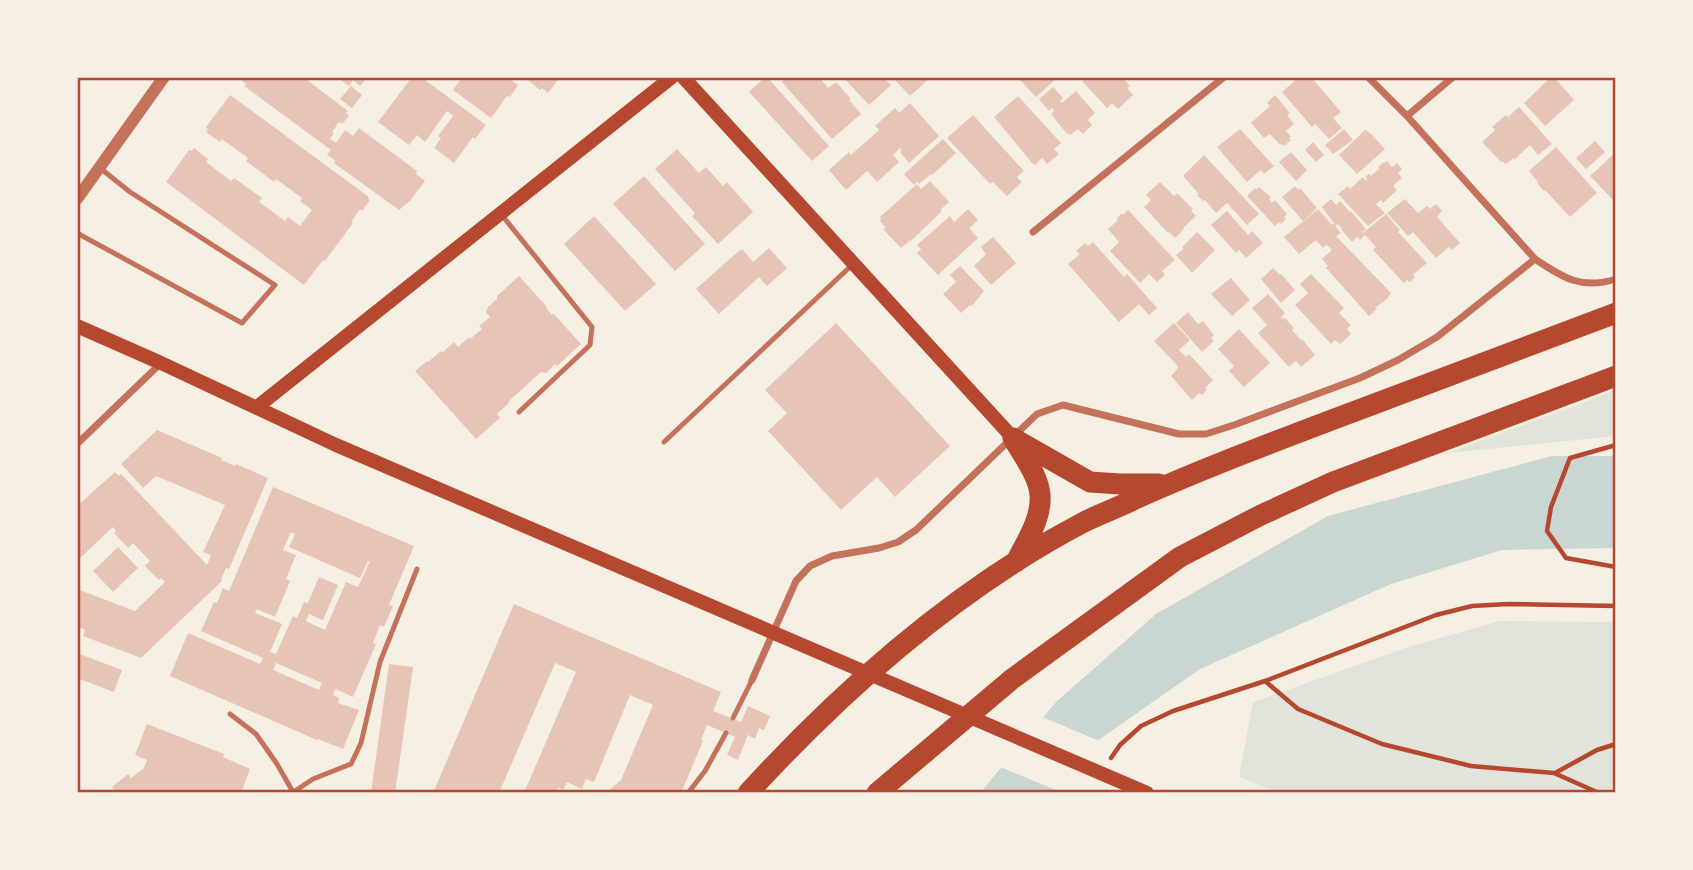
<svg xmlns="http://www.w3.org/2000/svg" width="1693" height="870" font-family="'Noto Serif',serif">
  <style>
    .green { fill: #e2e4dc }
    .water { fill: #c9d6d2 }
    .pier { fill: #f6efe4 }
    .building { fill: #e6c5b7; fill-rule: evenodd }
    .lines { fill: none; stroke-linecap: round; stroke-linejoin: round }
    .path { stroke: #b5482f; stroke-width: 4.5 }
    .service { stroke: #c5725c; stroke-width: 5 }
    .minor { stroke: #c5725c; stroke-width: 7 }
    .tertiary { stroke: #c5725c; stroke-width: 12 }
    .secondary { stroke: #b5482f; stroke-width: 14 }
    .motorway { stroke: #b5482f; stroke-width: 21 }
    .neatline { fill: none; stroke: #b5482f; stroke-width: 2.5 }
  </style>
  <rect width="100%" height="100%" fill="#f6efe4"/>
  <path class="green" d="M1616 390V436L1448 453Z
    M1500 621 1616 622V793H1280L1239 777 1253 702 1408 647Z"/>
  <path class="water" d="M1552 456H1616V548L1502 550 1391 584 1200 669 1097 741 1058 793H980L1057 701 1156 614 1328 516Z"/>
  <path class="pier" d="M1040 716 1102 742 1063 793 998 766Z"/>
  <path class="building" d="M245 77H303L348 111 346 113 349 116 342 124 339 122 332 132 334 133 330 139 336 143 345 130 353 136 359 128 417 171 416 174 425 181 410 201 399 210 334 163 336 161 327 155 331 150 244 86 246 84 242 81Z
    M337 77H364L366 79 360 86 353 80 349 86Z
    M412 77H421L486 125 475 139 473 137 454 163 434 148 441 138 438 136 453 116 447 111 425 142 417 135 409 145 378 122Z
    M458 77H507L518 85 510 97 507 96 491 118 453 90 461 79Z
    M524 77H560L548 93 542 88 540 90Z
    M765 77H767L829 146 812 161 749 92Z
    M787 77H819L828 88 836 82 851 99 849 100 861 114 832 139 782 82Z
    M843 77H883L891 85 869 105Z
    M892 77H931L910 96Z
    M1017 77H1058L1036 97Z
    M1086 77H1122L1130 86 1127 88 1133 95 1118 109 1112 103 1107 108 1082 81Z
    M1297 77H1311L1341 112 1333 118 1342 128 1329 139 1315 124 1312 127 1282 92 1298 78Z
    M1551 77H1554L1574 100 1545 126 1524 103Z
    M351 86 362 95 352 108 340 99Z
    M1053 87 1063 98 1060 101 1062 103 1076 91 1095 113 1088 120 1092 125 1083 134 1078 129 1070 135 1068 133 1067 134 1051 114 1054 111 1052 108 1049 111 1039 99Z
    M230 95 369 197 368 199 370 200 362 211 360 209 351 222 353 223 325 261 323 260 304 285 166 182 189 150 192 151 194 148 208 159 206 162 231 181 234 178 262 198 259 202 285 221 288 217 300 226 312 210 300 201 302 198 276 179 274 182 246 161 248 158 222 139 220 142 206 132 208 129 206 127Z
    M1275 95 1290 113 1287 115 1294 124 1286 131 1291 137 1289 138 1291 140 1284 146 1282 144 1280 145 1270 134 1264 138 1251 123 1270 106 1267 103Z
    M1018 96 1061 143 1054 149 1059 154 1047 164 1042 158 1035 165 1032 163 994 117Z
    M910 103 939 136 909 163 900 152 902 150 900 148 893 155 899 162 877 182 867 171 846 190 829 170 849 152 851 155 879 130 875 126 895 108 899 113Z
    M1519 107 1552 144 1538 155 1530 145 1514 160 1513 158 1506 164 1502 161 1501 162 1482 142 1495 130 1492 127 1506 115 1508 117Z
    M973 115 1024 171 1017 177 1022 182 1007 196 993 182 990 184 947 138Z
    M1240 129 1274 166 1264 174 1261 170 1247 182 1217 147Z
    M1344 129 1353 140 1333 154 1325 145Z
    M1365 130 1371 134 1385 149 1357 174 1339 155Z
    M943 139 956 153 932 175 931 174 919 184 917 182 914 185 904 174Z
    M1595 141 1605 152 1586 169 1576 158Z
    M1313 142 1324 155 1316 162 1305 150Z
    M1556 147 1597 193 1570 217 1545 190 1544 191 1537 183 1538 182 1529 171Z
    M677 149 699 173 706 167 723 186 727 182 753 212 718 244 692 216 695 213 655 169Z
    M1291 152 1307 170 1296 181 1279 162Z
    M1616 152V203L1590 176Z
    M1204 155 1259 214 1247 225 1227 203 1216 213 1205 200 1203 201 1197 195 1199 194 1183 176Z
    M1387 161 1392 167 1397 163 1402 169 1398 173 1402 178 1393 186 1397 190 1383 203 1381 200 1376 204 1385 213 1368 226 1338 194 1348 186 1350 189 1363 177 1366 181 1367 179 1365 177 1369 174 1371 176 1380 168 1378 167 1384 162 1385 163Z
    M644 176 705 244 675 271 613 204Z
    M930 181 949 202 940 210 942 211 911 241 910 240 901 248 883 229 886 228 880 221 881 219 880 217 917 184 921 189Z
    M1160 182 1174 196 1177 193 1193 209 1191 211 1196 216 1183 228 1184 229 1175 238 1169 232 1168 233 1144 207 1151 200 1146 195Z
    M1295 186 1298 190 1300 188 1317 208 1303 221 1282 197Z
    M1259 187 1271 197 1269 199 1272 203 1275 200 1287 214 1284 217 1286 219 1281 224 1279 222 1275 226 1247 196 1255 188 1256 190Z
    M1331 199 1336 205 1340 201 1350 212 1351 211 1366 229 1362 232 1363 233 1386 214 1400 230 1398 232 1427 263 1415 273 1413 274 1415 277 1410 282 1407 280 1404 283 1373 250 1376 247 1365 235 1360 240 1357 237 1352 242 1341 229 1342 228 1338 224 1335 226 1341 233 1336 236 1391 293 1387 299 1375 308 1377 309 1369 316 1326 268 1328 266 1322 259 1332 250 1327 245 1323 248 1316 240 1299 254 1284 237 1318 209 1332 225 1334 223 1322 207Z
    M1405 199 1418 213 1427 206 1430 209 1436 204 1442 211 1437 217 1460 243 1452 250 1449 247 1436 258 1413 232 1408 236 1387 213Z
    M968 209 978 220 969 228 978 238 938 275 917 253 921 249 917 245 950 216 954 222Z
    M1128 210 1175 260 1162 271 1165 275 1157 282 1149 274 1140 283 1110 251 1119 242 1108 229 1117 221V218L1121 214H1124Z
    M1227 211 1248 235 1252 231 1263 243 1246 258 1239 250 1236 253 1211 225Z
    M594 216 656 284 625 311 564 244Z
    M1197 232 1215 250 1192 273 1176 255 1184 248 1182 247Z
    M993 237 1016 263 991 285 974 266 986 254 981 247Z
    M1093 242 1124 277 1127 274 1157 308 1149 315 1139 304 1119 322 1068 264 1080 254 1076 251 1085 243 1088 246Z
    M769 248 787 268 767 286 759 277 719 314 696 289 740 250 741 251 742 249 753 262Z
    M960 266 984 291 972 306 970 305 961 313 943 294 956 282 950 275Z
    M1273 268 1280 275 1281 274 1295 290 1281 303 1261 279Z
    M1311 274 1344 308 1339 313 1351 325 1347 329 1351 334 1340 344 1335 340 1331 344 1295 305 1308 293 1300 284Z
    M519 276 547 307 546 308 552 315 553 313 581 344 557 366 555 364 546 373 541 372 508 402 509 403 497 414 500 418 476 439 415 371 427 361 428 362 441 351 442 353 454 342 458 347 469 337 470 339 482 329 479 326 490 317 486 312 488 307 497 299V296Z
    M1231 278 1250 300 1232 316 1211 294Z
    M1268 294 1285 313 1281 317 1283 319 1285 318 1294 328 1292 330 1301 340 1302 339 1315 355 1301 367 1296 361 1289 367 1258 333 1267 325 1252 308Z
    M1188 312 1198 324 1203 321 1214 335 1211 338 1214 341 1202 352 1176 323Z
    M836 323 950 446 895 497 877 477 841 510 768 431 787 413 765 390Z
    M1174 323 1190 340 1179 350 1186 357 1189 354 1213 380 1205 388 1207 390 1202 395 1199 393 1192 400 1171 376 1178 368 1177 365 1154 341Z
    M1239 329 1270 363 1244 387 1229 371 1234 366 1218 349Z
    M157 430 222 458 221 460 235 466 236 464 268 478 229 569 226 568 221 579 222 581 141 658 83 636 85 630 77 626V589L135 611 165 582 161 578 159 580 145 566 150 561 133 543 128 548 114 533 116 531 113 527 77 561V506L115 472 119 476 121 474 207 565 211 555 203 552 225 505 156 476 143 488 121 464Z
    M273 487 414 546 389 605 393 606 384 627 380 625 373 643 376 644 353 697 335 689 333 695 339 698 338 703 359 710 343 749 318 739 317 740 170 676 188 633 260 664 263 658 201 631 214 602 217 603 223 588 229 591ZM291 532 295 534 289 547 360 578 368 561H370L358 587 346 582 325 630 306 621 309 614 323 620 338 585 319 577 308 603 304 602 297 618 293 616 276 654 270 652 282 624 255 613 257 609 275 617 290 581 286 579 296 555 283 550ZM276 663 322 683 319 690 273 670Z
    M118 547 138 568 113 592 93 571Z
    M514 604 721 692 713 711 741 722 748 706 770 716 764 730 759 728 755 739 748 735 738 760 727 755 735 737 707 725 701 740 703 741 681 793H606L621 780 653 705 630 695 594 782 586 779 582 789 567 782 563 790 558 787 556 793H524L576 672 555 663 499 793H433Z
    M77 653 122 670 114 692 77 678Z
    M389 664 413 667 395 793H371Z
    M147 724 224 754 223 757 250 769 241 793H111L114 790 112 787 128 774 131 778 144 768 147 760 135 755Z"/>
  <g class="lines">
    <path class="path" d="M1616 445 1570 458 1551 507 1547 531 1566 558 1616 567
      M1265 681 1298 709 1382 744 1471 766 1554 773 1599 793
      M1111 758 1120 745 1141 726 1173 711 1265 681 1436 615 1472 606 1508 604 1616 606
      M1555 773 1597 750 1616 744"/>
    <path class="service" d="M501 214 592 327 590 345 519 412
      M77 233 242 323 275 285 130 192 100 168
      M664 442 853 264
      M230 714 256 734 277 764 293 792
      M733 718 752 680
      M292 793 313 779 351 764 361 743 380 662 417 569
      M688 793 705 771 726 733"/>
    <path class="minor" d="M1368 77 1407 116 1535 259
      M1407 116 1453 77
      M1033 232 1224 77
      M77 444 161 363
      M752 680 796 581 810 566 832 556 879 548 898 542 916 530 1037 414 1063 405 1179 434H1206L1234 425 1360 378 1398 360 1437 337 1535 259C1563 278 1582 290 1616 279"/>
    <path class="tertiary" d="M77 199 164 77"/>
    <path class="secondary" d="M683 77 1013 438
      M77 326 161 363 336 445 1147 793
      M257 407 672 77"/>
    <path class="motorway" d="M1013 438 1090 482 1120 484H1159
      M1014 440C1023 455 1039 477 1040 495 1042 518 1026 542 1016 562
      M748 793C845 687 956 589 1084 522 1100 514 1117 508 1133 500 1197 471 1263 446 1329 421 1424 385 1520 349 1616 313
      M877 793 1012 679 1180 557 1261 515 1333 482 1616 376"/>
  </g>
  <rect width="1693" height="870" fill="none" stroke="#f6efe4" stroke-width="158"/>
  <rect x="79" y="79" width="1535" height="712" class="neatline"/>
</svg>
